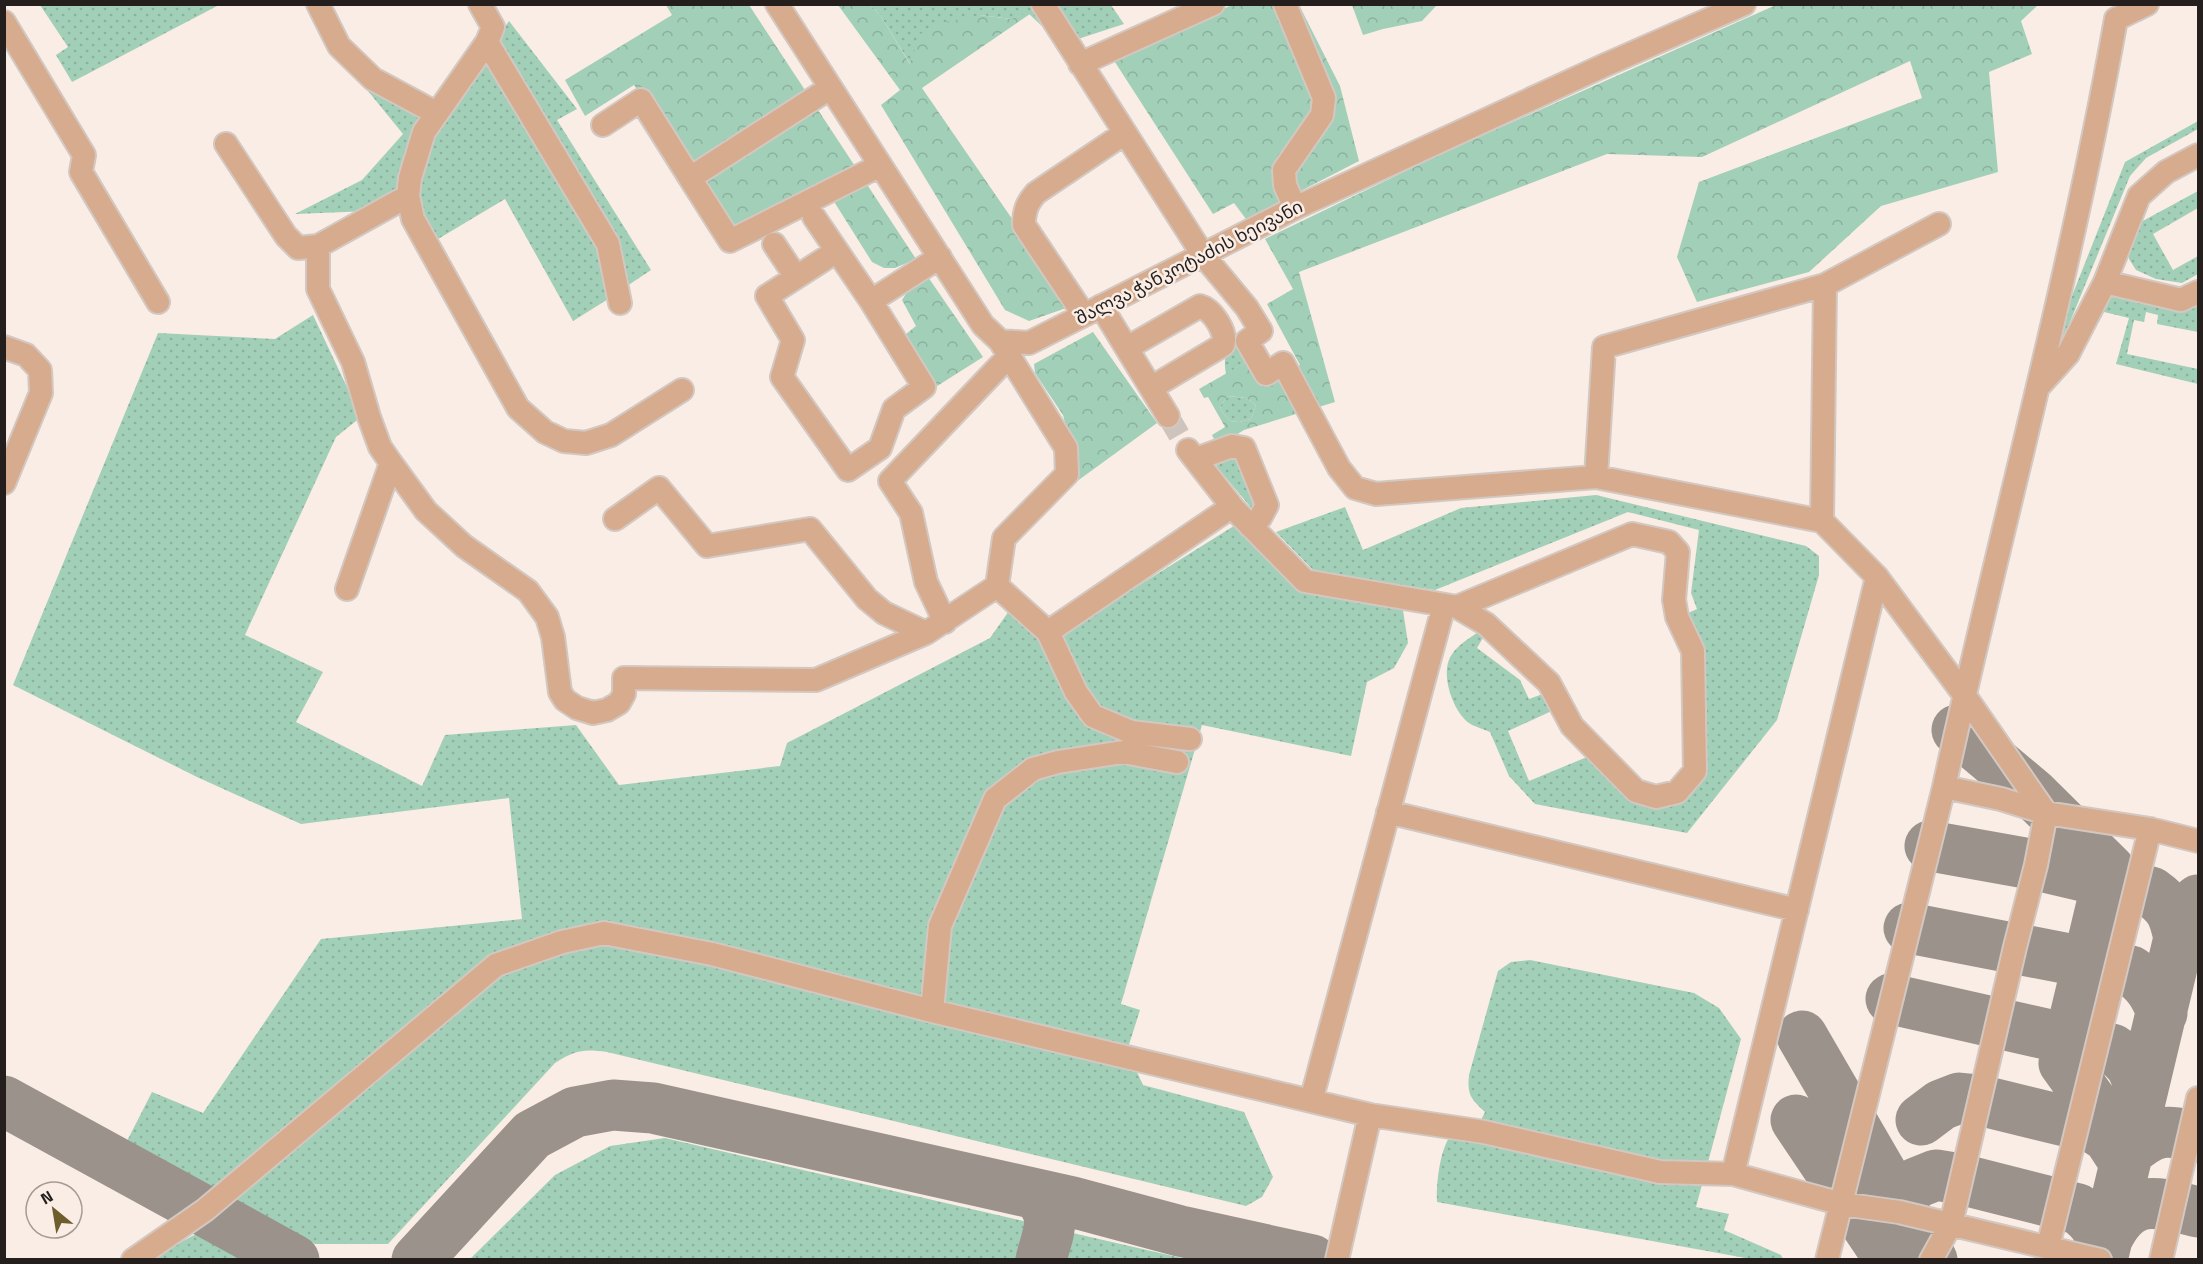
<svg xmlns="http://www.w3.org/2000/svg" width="2203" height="1264" font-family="'Titillium Web','Noto Sans Georgian',sans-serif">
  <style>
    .grass { fill: url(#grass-dots) }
    .forest { fill: url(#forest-crowns); fill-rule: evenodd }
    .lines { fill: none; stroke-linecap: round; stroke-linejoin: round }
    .taxiway { stroke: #9b928c; stroke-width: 51 }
    .minor-tunnel { stroke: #cfc4bd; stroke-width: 22; stroke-dasharray: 22 11; stroke-linecap: butt }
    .minor-casing { stroke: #d3c8c1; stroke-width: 26 }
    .minor { stroke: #d6ab8e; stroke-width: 22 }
    .labels { text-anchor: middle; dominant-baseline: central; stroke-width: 5; stroke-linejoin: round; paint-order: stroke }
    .street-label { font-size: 18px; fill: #241f1c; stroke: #faede5 }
  </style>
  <defs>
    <pattern id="grass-dots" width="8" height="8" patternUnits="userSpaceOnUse" patternTransform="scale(1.5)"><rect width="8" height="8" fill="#a2cfb8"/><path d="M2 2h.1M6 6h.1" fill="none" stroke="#8bb19e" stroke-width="1.8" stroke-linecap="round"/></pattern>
    <pattern id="forest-crowns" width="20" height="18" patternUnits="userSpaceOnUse" patternTransform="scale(1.5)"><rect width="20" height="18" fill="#a2cfb8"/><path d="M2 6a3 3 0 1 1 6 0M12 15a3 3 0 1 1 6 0" fill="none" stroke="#8bb19e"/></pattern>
  </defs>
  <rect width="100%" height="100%" fill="#faede5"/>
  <path class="grass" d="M40 5H219L72 82 56 55 68 47Z
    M870 5H1111L1124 24 1078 39 1051 38 1044 28 1028 13 1011 19 980 15 911 65 880 15Z
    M509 21 577 109 557 120 651 270 627 286 494 43Z
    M492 52 601 240 613 296 573 321 505 199 433 242 415 208 429 134Z
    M355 75 425 118 400 188 370 211 295 214 362 180 403 134Z
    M2198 121V129L2146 158 2130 176 2058 351 2051 349 2125 162Z
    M2198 191V208L2153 234 2173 270 2198 256V274L2182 283 2156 279 2136 270 2129 259 2127 245 2139 223Z
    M2113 296H2198V332L2157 324 2158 315 2146 312 2144 322 2134 320 2127 354 2198 369V384L2116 364 2129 318 2100 311 2107 300Z
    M313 315 361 417 336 437 245 635 323 672 296 722 422 786 445 735 576 725 619 785 780 766 787 743 990 638 1009 611 1045 644 1237 524 1300 591 1403 610 1408 643 1394 668 1367 682 1351 756 1202 725 1121 1004 1140 1010 1127 1051 1143 1085 1244 1112 1273 1177 1262 1197 1246 1206 607 1052C583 1049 576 1050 555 1063L388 1244H315L127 1141 152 1092 203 1113 321 939 522 919 509 798 301 824 197 777 13 685 158 333 275 339Z
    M1235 338 1248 361 1226 374C1223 358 1226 350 1235 338Z
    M1228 396 1246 398 1256 405 1251 419 1239 422 1230 421 1222 412 1220 406Z
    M1232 458 1237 460 1256 505 1253 510 1216 466 1224 460Z
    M1596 495 1806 546 1819 556V575L1777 720 1687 833 1535 804 1509 776 1490 732C1484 729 1475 727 1469 723 1454 712 1443 681 1448 663 1452 648 1468 639 1480 631L1484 636 1477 648 1520 680 1529 699 1548 692 1556 709 1508 731 1529 781 1587 757 1597 761 1651 801 1694 771 1686 614 1697 609 1691 593 1699 530 1628 512 1435 590 1316 573 1276 532 1345 507 1363 550 1461 508Z
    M1530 960 1694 993 1719 1008 1741 1039 1696 1207 1729 1214 1724 1230 1781 1255 1783 1259H1751L1437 1202C1436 1185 1440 1145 1453 1133 1459 1127 1472 1125 1480 1122L1485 1112C1471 1099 1467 1095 1469 1075L1498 971 1511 962Z
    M665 1138 1036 1224 1028 1259H470L555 1175 610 1146Z
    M1064 1231 1186 1259H1058Z
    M200 1232 252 1259 147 1260Z"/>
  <path class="forest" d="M666 5H749L916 259 895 268H884L872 262 833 200 744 247 634 85 585 116 565 80 672 15Z
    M838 5H870L880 15 910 64 920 34 936 24 980 15 1011 19 1028 12 1030 14 922 88 1072 306 1029 321 1005 310 881 105 900 90Z
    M1232 5H1299L1340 86 1359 161 1246 219 1234 203 1213 214 1113 59Z
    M1352 5V4L1437 5 1422 21 1383 29 1363 35Z
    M1776 5H2038L2021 21 2032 54 1989 72 1998 172 1881 206 1809 272 1697 302 1677 257 1699 182 1922 98 1910 61 1702 157 1607 154 1299 272 1335 402 1244 430 1228 440 1216 443 1212 435 1225 427 1208 397 1204 398 1199 389 1248 361 1261 386 1300 365 1267 304 1293 289 1265 239 1445 152ZM1228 396 1246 398 1256 405 1251 419 1239 422 1230 421 1222 412 1220 406Z
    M928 277 983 357 934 388 901 338 916 326 902 300 909 289Z
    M1093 332 1157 423 1043 506 1075 461 1063 415 1035 373 1034 364Z"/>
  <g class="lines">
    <path class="taxiway" d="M1957 730 2032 793 2110 870 2064 1063 2128 1152C2155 1129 2164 1129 2198 1137
      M1930 846 2036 865 2151 892C2171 906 2174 915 2179 938
      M1909 928 2131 971C2148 983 2155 994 2162 1013
      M1891 999 2112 1049C2133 1062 2136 1073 2141 1097
      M1802 1036 1932 1260
      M4 1101 294 1260
      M1796 1120 1888 1257 1887 1260
      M1921 1120 1941 1105 1959 1098 1979 1100 2094 1128 2108 1137 2119 1154
      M1037 1194C1058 1219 1048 1231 1041 1260
      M1903 1194 1916 1183 1936 1175 1960 1179 2078 1209C2099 1225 2101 1234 2102 1260
      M2108 1237C2131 1192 2157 1202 2198 1212
      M417 1260 532 1135 575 1112 613 1105 653 1108 1072 1202 1180 1231 1312 1260
      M2102 1260 2179 938 2186 917 2198 900"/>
    <path class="minor-tunnel" d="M1168 416 1188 450"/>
    <defs>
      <path id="minor" d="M318 4 339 46 373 79 436 113
        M480 4 493 27 487 42 424 132 410 178 408 196 413 219 518 408 545 432 564 441 586 443 611 435 682 390
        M1043 4 1203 255 1247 308 1261 331 1247 341 1266 374 1283 363 1339 468 1355 488 1376 494 1596 477 1822 521 1877 577 1965 696 2046 813 2036 865 2015 947 1951 1224 1931 1260
        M1285 4 1324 98 1322 115 1284 170 1285 185 1295 208
        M4 22 84 155 81 172 158 302
        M487 42 608 244 620 303
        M1080 64 1213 4
        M830 88 690 178 730 241 879 166
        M603 125 641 100 690 178
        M226 144 286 236 298 248 318 246 408 196
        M814 217 871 301
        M774 244 796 277
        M318 246V289L353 362 369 417 380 447 391 463 426 511 464 546 528 591 547 617 553 637 560 692 565 700 577 708 593 713 607 710 619 703 624 694V678L816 680 926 633 997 586 1004 538 1067 474 1066 448 1000 341 983 325 777 4
        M837 251 767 296 793 340 782 377 848 470 880 448 894 409 924 387 871 301 940 257
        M2105 282 2181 300 2198 292
        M1825 285 1939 224
        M1101 306 1168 416
        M1084 315 1024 225C1024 211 1027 203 1036 193L1125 133
        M1000 341 1029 343 1295 208 1603 66 1744 4
        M4 347 26 355 40 370 41 393 4 483
        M1127 348 1200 306C1212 309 1228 333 1223 345L1151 388
        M2041 384 2068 354 2105 282 2139 196 2166 172 2198 155
        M1188 450 1234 509 1305 581 1457 607 1632 534 1669 542 1678 552 1674 600 1677 617 1693 651 1695 771 1677 792 1656 797 1636 791 1572 726 1549 683 1486 624 1457 607
        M1196 459 1232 446 1244 448 1267 505 1260 518 1250 526
        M1596 477 1604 347 1825 285 1822 521
        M615 519 659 488 707 546 810 529 867 599 884 613 926 633
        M1877 577 1733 1174 1842 1204 1899 1212 2100 1260
        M997 586 1048 632 1221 514
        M347 589 391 463
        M945 622 926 582 911 513 890 481 1009 356
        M1048 632 1076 692 1093 716 1131 732 1190 739
        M1944 787C2000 531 2070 278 2116 19L2147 4
        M1388 812 1797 910
        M932 1011 940 926 995 799 1033 769 1058 762 1123 752 1177 762
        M1311 1101 1444 605
        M2048 1247 2150 829
        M133 1260 205 1210 496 965 562 942 604 933 712 954 932 1011 1370 1115 1484 1132 1660 1172 1733 1174
        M1337 1260 1370 1115
        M1827 1260 1944 787 2001 799 2046 813 2150 829 2198 841
        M2161 1260 2198 1098"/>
    </defs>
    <use href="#minor" class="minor-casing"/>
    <use href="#minor" class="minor"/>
  </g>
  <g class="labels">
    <g class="street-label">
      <text transform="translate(1189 262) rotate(-27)">შალვა ჭანკოტაძის ხეივანი</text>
    </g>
  </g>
  <rect width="2203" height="1264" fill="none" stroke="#241f1c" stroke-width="12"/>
  <g transform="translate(54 1210) rotate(330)"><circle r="28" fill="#faede5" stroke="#a49b95" stroke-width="1.5"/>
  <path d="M0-4.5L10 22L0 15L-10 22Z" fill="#6f5e2c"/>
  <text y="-9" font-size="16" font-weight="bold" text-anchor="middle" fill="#241f1c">N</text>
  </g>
</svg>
